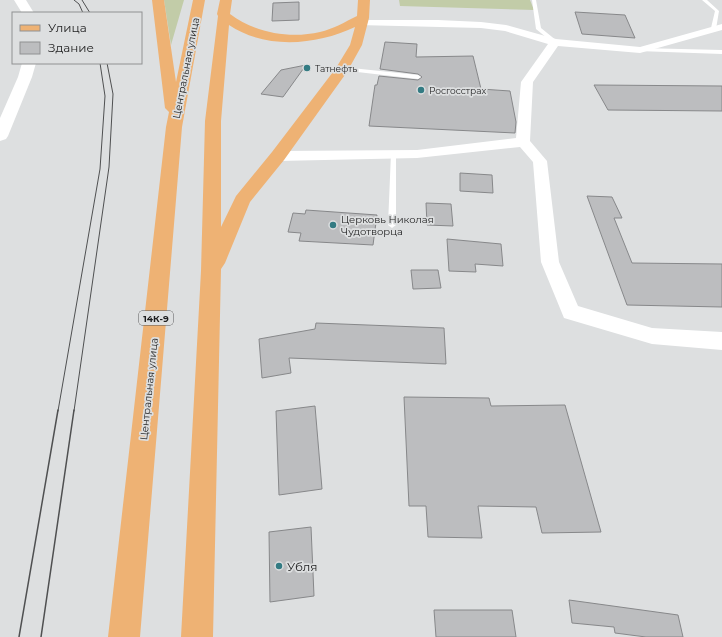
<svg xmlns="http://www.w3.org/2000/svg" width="722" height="637" font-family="Montserrat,sans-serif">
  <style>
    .green { fill: #c2cca8 }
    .building { fill: #bcbdbf; stroke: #87888a }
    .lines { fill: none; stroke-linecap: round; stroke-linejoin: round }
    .service { fill: #fff; fill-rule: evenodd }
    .minor { fill: #fff; fill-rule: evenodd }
    .tertiary { fill: #fff; fill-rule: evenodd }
    .primary { fill: #eeb274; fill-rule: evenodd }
    .tram-far1 { stroke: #4f5051; stroke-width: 1 }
    .tram { stroke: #4f5051; stroke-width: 1.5 }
    .poi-dot { fill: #337b83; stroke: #dddfe0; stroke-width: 1.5 }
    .labels { text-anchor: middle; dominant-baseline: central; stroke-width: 3.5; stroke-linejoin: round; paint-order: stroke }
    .far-poi-label { font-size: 9px; fill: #1d1d1e; stroke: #dddfe0; text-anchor: start }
    .shield { fill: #dddfe0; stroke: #575758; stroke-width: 1 }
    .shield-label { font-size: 9px; font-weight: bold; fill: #1d1d1e }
    .street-label { font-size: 10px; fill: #1d1d1e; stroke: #dddfe0 }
    .poi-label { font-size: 10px; fill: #1d1d1e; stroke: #dddfe0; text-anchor: start }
    .near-poi-label { font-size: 12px; fill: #1d1d1e; stroke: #dddfe0; text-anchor: start }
  </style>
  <rect width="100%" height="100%" fill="#dddfe0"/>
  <path class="green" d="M164 0H184L171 45Z
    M399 0H530L534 10 400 6Z"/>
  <path class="building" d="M299 2V20L272 21 273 3Z
    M575 12 625 15 635 38 582 34Z
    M385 42 417 44 416 57 473 56 481 89 510 91 516 122 515 133 369 126 375 85H377L379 76 418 80 422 77 418 74 380 69Z
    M306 65 283 97 261 94 281 70Z
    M594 85 722 86V111L608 110Z
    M460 173 492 175 493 193 460 191Z
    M587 196 612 197 622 218H614L632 263 722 264V307L627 305Z
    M426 203 451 204 453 226 427 225Z
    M306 210 377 215 373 245 299 241 301 233 288 232 293 213 305 214Z
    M447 239 501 244 503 266 475 264 476 272 449 271Z
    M411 270H438L441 288 413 289Z
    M316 323 444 328 446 364 289 358 291 373 262 378 259 339 315 329Z
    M404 397 489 398 491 406 565 405 601 532 542 533 536 507 478 506 482 538 428 537 426 506H409Z
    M315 406 322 489 279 495 276 411Z
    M311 527 314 596 270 602 269 532Z
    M569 600 678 615 683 637H646L615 633 614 627 572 623Z
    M434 610H512L516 637H436Z"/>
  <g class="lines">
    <path class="service" d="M532 0H536L541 28 557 41V43H553L536 29Z
      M702 0H707L719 11 716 29 711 28 715 11Z
      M640 48 722 50V54L638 51V49Z
      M342 67 418 75 421 77 418 79 340 70V68Z
      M391 153H395L396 155V225L392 228 388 225Z"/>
    <path class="minor" d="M362 20H438L481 22 506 25 556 39 640 47 722 24V30L640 53 558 46 533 82 530 141 547 161 559 262 578 306 652 328 722 332V350L652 344 564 318 541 262 533 162 520 147 417 158 278 161 273 159 271 156 273 153 278 151 417 150 516 138 521 82 548 44 505 31 481 28 358 25 357 23 358 21Z"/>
    <path class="tertiary" d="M14 0H26L34 13H22Z
      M22 63H36L32 77 8 136 6 139 0 141V118L18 77Z"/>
    <path class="primary" d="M152 0H164L176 82 193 0H205L182 127 140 637H108L166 127 169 112 165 108Z
      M220 0H232L230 14C255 33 290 39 320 32 333 29 345 22 357 16L358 0H370L369 18 362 45 347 72 284 160 250 202 225 263 221 269 213 637H181L201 271 205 121 218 16 217 14ZM229 25C266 50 317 45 355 27L350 45 336 68 272 152 236 196 221 227V121Z"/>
    <path class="tram-far1" d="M74 0 79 4 83 13
      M82 0 90 13
      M58 411 100 169 105 96 100 63
      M74 411 109 167 113 94 107 63"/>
    <path class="tram" d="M19 637 58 410
      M41 637 74 410"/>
  </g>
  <g class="poi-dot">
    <circle cx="307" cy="68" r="4"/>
    <circle cx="421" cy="90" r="4"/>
    <circle cx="333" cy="225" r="4"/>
    <circle cx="279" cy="566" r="4"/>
  </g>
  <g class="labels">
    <g class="far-poi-label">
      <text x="315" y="68">Татнефть</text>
      <text x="429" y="90">Росгосстрах</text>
    </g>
    <rect class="shield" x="139" y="311" width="34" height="14" rx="3"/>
    <g class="shield-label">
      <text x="156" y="318">14К-9</text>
    </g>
    <g class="street-label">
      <text transform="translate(186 68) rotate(-79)">Центральная улица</text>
      <text transform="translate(149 389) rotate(-84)">Центральная улица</text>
    </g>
    <g class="poi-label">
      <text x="341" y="219">Церковь Николая<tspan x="341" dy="12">Чудотворца</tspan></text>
    </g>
    <g class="near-poi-label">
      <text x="287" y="566">Убля</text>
    </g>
  </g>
  <rect x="12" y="12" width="130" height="52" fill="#dddfe0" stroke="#909192"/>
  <rect x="20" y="25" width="20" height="6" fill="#eeb274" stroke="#909192"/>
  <text x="48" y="32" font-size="12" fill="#1d1d1e">Улица</text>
  <rect x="20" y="42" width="20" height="12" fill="#bcbdbf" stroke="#909192"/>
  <text x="48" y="52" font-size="12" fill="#1d1d1e">Здание</text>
</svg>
